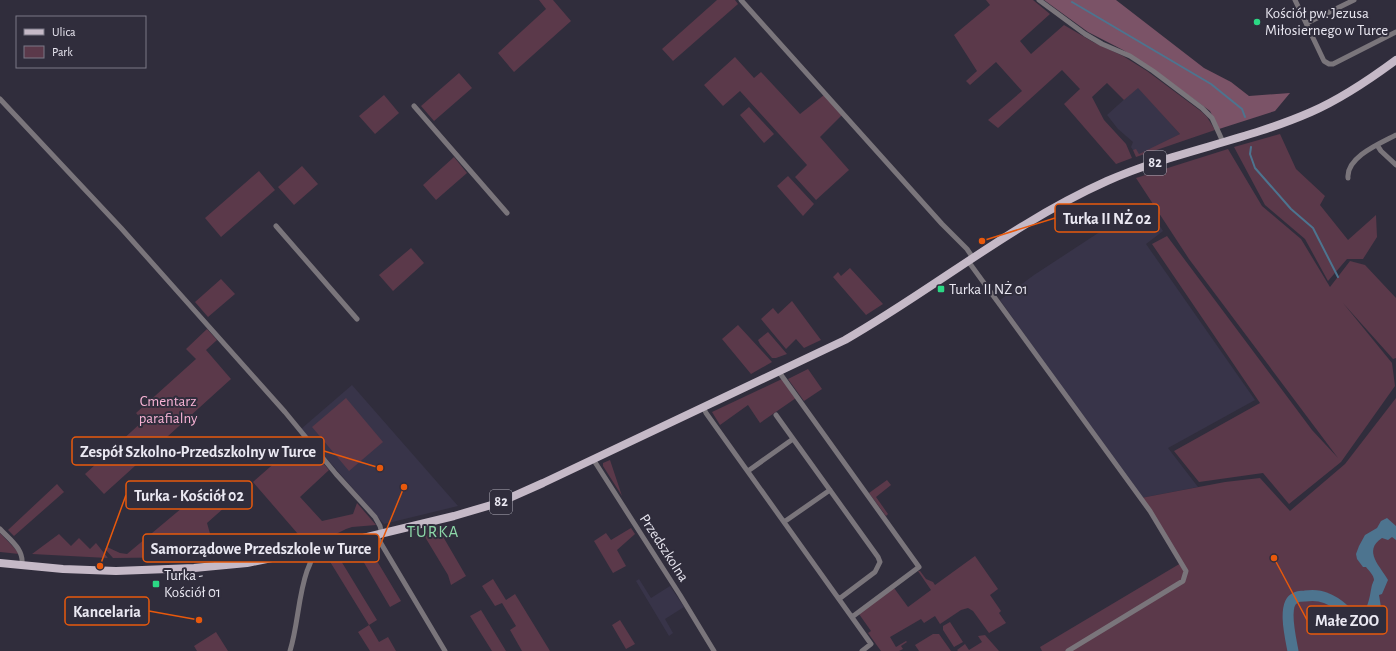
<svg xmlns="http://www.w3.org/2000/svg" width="1396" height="651" font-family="'Alegreya Sans',sans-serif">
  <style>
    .built { fill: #383449 }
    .green { fill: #5b394a }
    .forest { fill: #7b5367 }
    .water { fill: #4d748f }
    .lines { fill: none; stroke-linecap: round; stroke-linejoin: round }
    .stream { stroke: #4d748f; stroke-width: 2 }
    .river { stroke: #4d748f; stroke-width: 11 }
    .street { stroke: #7a757b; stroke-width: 5 }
    .primary { stroke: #c5b9c7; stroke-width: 8 }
    .poi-dot { fill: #2bd884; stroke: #302d3c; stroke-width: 1.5 }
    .labels { text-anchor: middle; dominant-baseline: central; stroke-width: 4; stroke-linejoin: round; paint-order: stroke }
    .shield { fill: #302d3c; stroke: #b2b0bb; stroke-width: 1 }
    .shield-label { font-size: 14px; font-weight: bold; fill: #eae8f2 }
    .poi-label { font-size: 15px; fill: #eae8f2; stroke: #302d3c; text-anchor: start }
    .park-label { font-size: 15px; fill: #f8b3d5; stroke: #302d3c }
    .street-label { font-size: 15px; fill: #eae8f2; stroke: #302d3c }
    .quarter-label { font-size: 17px; letter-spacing: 1px; fill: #8cd7a8; stroke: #302d3c }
    .leader { fill: none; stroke: #e8590c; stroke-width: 1.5 }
    .callout-dot { fill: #e8590c; stroke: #302d3c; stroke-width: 1.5 }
    .callout { fill: #302d3c; stroke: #e8590c; stroke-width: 1.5 }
    .callout-label { font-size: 16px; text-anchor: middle; font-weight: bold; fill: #eae8f2 }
  </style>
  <rect width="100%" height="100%" fill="#302d3c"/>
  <path class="built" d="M1138 87 1180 134 1139 155 1136 150H1133L1131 147 1133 142 1118 129 1107 115Z
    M1144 203 1163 231 1146 244 1255 400 1168 448 1198 487 1141 498 1000 300 1034 275Z
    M352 385 458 506 384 524 301 429Z
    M639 579 651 598 670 586 684 607 665 619 673 633 669 636 636 581Z"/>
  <path class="green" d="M539 0H553L571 21 514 72 498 53 546 9Z
    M717 0H735L738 4 673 61 662 49Z
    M986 0H1033L1050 14 1020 41 1031 54 1064 25 1093 42 1123 56 1147 71 1202 112 1207 117 1215 130 1136 157 1133 150 1136 149 1139 154 1180 134 1138 88 1124 100 1107 83 1092 97 1104 120 1126 144 1132 158 1116 164 1064 104 1080 89 1062 70 998 128 988 120 1022 91 996 62 970 85 966 81 977 71 954 35 990 5Z
    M735 57 754 78 761 72 800 114 824 95 842 115 820 137 849 170 816 200 795 177 807 165 740 91 723 106 704 85Z
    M459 73 472 88 434 121 421 106Z
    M384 95 399 113 375 134 359 116Z
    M749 107 774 134 764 143 740 115Z
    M1280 134 1296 169 1325 196 1320 205 1348 240 1376 215 1377 237 1363 259H1347L1328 281 1305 239 1265 205 1234 147Z
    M1228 149 1262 206 1301 239 1330 287 1350 261 1365 265 1396 298V358L1393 359 1343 303 1392 363 1395 386 1341 462 1289 504 1263 473 1199 482 1174 451 1260 403 1152 244 1167 236 1312 430 1338 458 1189 259 1136 178Z
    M454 157 467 173 436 200 423 185Z
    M302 166 318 184 294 205 278 187Z
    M259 171 275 190 221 237 205 218Z
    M788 176 814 204 803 216 777 186Z
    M411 248 424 263 393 291 379 275Z
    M850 268 883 304 866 315 833 277 838 272 841 276Z
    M221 279 235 294 208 317 195 302Z
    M792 301 821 340 804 348 796 339 786 349 761 319 773 308 778 314Z
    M738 325 772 362 751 374 722 339Z
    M207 329 217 340 206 350 231 379 104 494 85 474 143 421 136 413 196 359 186 349Z
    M768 332 787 354 776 358H772L760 344 758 340Z
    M808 369 822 389 804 401 788 379Z
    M782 379 796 398 760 423 748 405 720 425 712 412Z
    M346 398 383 442 349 471 312 427Z
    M1396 398V651H1042L1040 647 1181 563 1141 498 1225 482 1260 478 1290 511 1345 464Z
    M302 439 329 470 300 497 322 521 353 514 357 503 376 525 352 527 346 529 334 535 304 541 253 482Z
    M610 460 622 496 603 466V463Z
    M887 480 891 485 876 497 888 514 886 516 869 493Z
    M57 484 64 492 14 536 8 530Z
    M207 487 225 507 207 523 216 555 200 557 113 558 105 549 107 547 120 553 127 554Z
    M438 528 466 576 451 585 448 575 422 532V531Z
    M631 528 635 534 617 550 626 566 613 573 594 541 606 533 611 540Z
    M0 533 20 554 0 552Z
    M59 534 71 546 79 538 90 549 96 543 108 558 32 554Z
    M368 546 401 601 390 607 356 549Z
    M335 551 377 620 369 625 379 642 388 637 396 651H370L358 632 369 625 329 560H320L318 559 322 554Z
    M975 556 998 589 990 595 1001 611 999 613 1006 623 989 633 973 611 968 608 961 610 940 624 935 616 924 623 921 619 890 637 896 647 906 641 907 642 901 646 903 649 899 651H881L868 633 871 631 859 614 894 588 908 607 931 590 918 571H920L926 579 933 582 935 585Z
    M493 579 506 600 515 594 550 651H522L510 630 516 626 502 603 495 606 482 586Z
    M481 610 506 651H492L470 616Z
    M620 620 635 644 626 649 612 625Z
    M950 622 963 642 954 647 943 630V626Z
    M216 632 228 651H197L194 646Z
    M933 634H939L951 651H919L915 645Z
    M985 635 999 651H958L957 650 965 644 969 650 982 642 978 636Z"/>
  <path class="forest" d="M1044 0H1116L1204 68 1231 82 1249 96 1290 93 1275 111 1219 129 1210 111 1161 75 1123 50 1088 32Z"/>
  <path class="water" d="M1387 518 1396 526V540L1392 537 1388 540 1382 538C1362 551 1381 567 1388 580L1382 594 1379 595 1381 607 1375 621 1373 625 1363 630 1356 626 1349 627 1348 624 1343 620 1347 612C1351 613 1356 615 1360 614 1369 610 1370 593 1372 585 1372 585 1374 580 1374 580 1374 575 1368 570 1366 567H1363L1357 559 1356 554 1359 546 1365 535 1377 528 1381 521Z"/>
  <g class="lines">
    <path class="stream" d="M1072 2 1211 84 1242 109 1245 117
      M1251 147 1250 154 1255 168 1291 209 1313 228 1338 277"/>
    <path class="river" d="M1293 651C1291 640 1282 604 1295 598 1298 596 1302 596 1305 596 1312 595 1319 595 1326 598 1331 600 1338 604 1342 608 1349 613 1349 619 1359 619"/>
    <path class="street" d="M741 0 942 224 967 249 973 258
      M1039 0 1085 34 1102 44 1130 56 1153 71 1202 108 1212 118 1223 142
      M1295 0 1324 61 1329 64H1333L1396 32
      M1307 23 1354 0
      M0 99 121 228 285 412 336 474 375 517 380 526 382 534
      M414 106 507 213
      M1377 145 1381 151 1396 165
      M1348 178C1346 157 1381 143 1396 135
      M276 226 357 319
      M968 261 1150 511 1186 571 1183 581 1068 651
      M779 372 919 567 852 617
      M703 407 706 413 871 644 862 651
      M776 415 878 557 880 562 875 572 839 599
      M593 459 680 595 714 651
      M748 471 793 439
      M784 522 830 490
      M0 529C10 540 24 549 22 565
      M376 535 445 651
      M290 651C298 625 298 597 307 571 310 564 313 558 312 550"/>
    <path class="primary" d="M0 563 63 569 116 571 194 568 247 563 326 547 454 516 498 503 543 483 845 340C934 289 1013 223 1107 181 1172 152 1245 141 1311 112 1341 99 1369 80 1396 60"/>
  </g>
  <g class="poi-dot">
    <circle cx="1257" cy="22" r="4"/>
    <rect x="937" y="285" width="8" height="8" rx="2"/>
    <rect x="152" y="580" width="8" height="8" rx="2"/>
  </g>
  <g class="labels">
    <g class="shield">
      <rect x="1144" y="151" width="22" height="24" rx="3"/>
      <rect x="490" y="490" width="22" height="24" rx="3"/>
    </g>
    <g class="shield-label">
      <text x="1155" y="163">82</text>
      <text x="501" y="502">82</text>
    </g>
    <g class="poi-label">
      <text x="1265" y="13">Kościół pw. Jezusa<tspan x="1265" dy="17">Miłosiernego w Turce</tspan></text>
      <text x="949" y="289">Turka II NŻ 01</text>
      <text x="164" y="575">Turka -<tspan x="164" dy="17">Kościół 01</tspan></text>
    </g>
    <g class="park-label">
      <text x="168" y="401">Cmentarz<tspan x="168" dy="17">parafialny</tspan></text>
    </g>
    <g class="street-label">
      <text transform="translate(664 548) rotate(57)">Przedszkolna</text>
    </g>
    <g class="quarter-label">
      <text x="433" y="531">TURKA</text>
    </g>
  </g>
  <path class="leader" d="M982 241L1055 218M380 468L324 451M100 566L126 495M404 487L379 548M199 620L149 611M1274 558L1307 620"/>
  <g class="callout-dot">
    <circle cx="982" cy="241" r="4"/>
    <circle cx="380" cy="468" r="4"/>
    <circle cx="100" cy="566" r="4"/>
    <circle cx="404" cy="487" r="4"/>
    <circle cx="199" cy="620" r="4"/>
    <circle cx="1274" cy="558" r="4"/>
  </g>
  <g class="callout">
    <rect x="1055" y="204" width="104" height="28" rx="4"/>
    <rect x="72" y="437" width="252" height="28" rx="4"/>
    <rect x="126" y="481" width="126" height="28" rx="4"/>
    <rect x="143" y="534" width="236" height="28" rx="4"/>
    <rect x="65" y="597" width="84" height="28" rx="4"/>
    <rect x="1307" y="606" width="80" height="28" rx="4"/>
  </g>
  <g class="callout-label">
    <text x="1107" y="224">Turka II NŻ 02</text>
    <text x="198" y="457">Zespół Szkolno-Przedszkolny w Turce</text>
    <text x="189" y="501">Turka - Kościół 02</text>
    <text x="261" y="554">Samorządowe Przedszkole w Turce</text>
    <text x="107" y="617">Kancelaria</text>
    <text x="1347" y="626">Małe ZOO</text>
  </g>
  <rect x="16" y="16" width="130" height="52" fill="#302d3c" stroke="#7a7885"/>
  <rect x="24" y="29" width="20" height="6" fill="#c5b9c7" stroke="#7a7885"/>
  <text x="52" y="36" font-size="12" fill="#eae8f2">Ulica</text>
  <rect x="24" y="46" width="20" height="12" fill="#5b394a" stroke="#7a7885"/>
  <text x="52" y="56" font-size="12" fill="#eae8f2">Park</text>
</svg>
